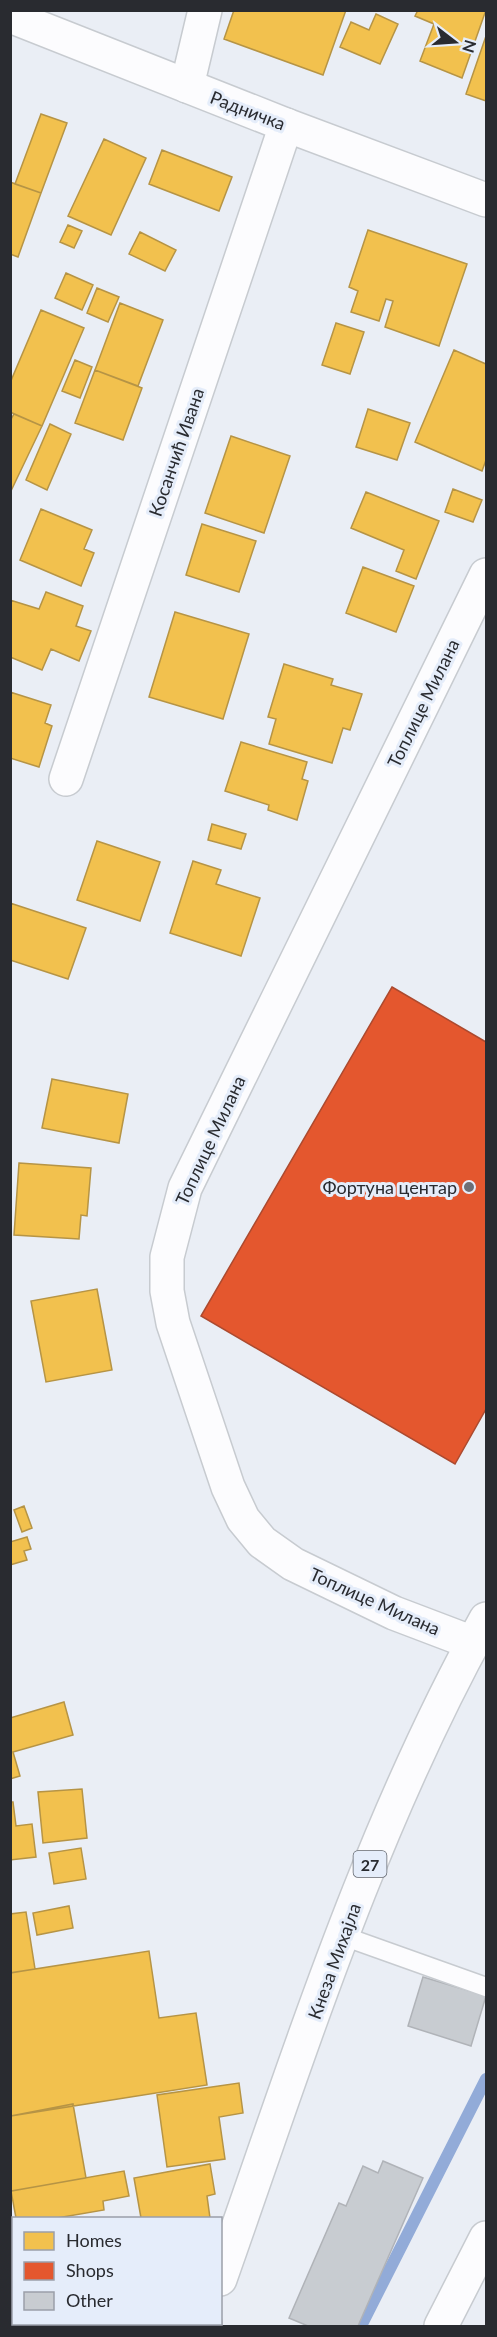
<svg xmlns="http://www.w3.org/2000/svg" width="497" height="2337" font-family="Lato,sans-serif">
  <style>
    .homes { fill: #f2c14e; stroke: #b69445; stroke-width: 1.5 }
    .shops { fill: #e4572e; stroke: #ac4a2f; stroke-width: 1.5 }
    .lines { fill: none; stroke-linecap: round; stroke-linejoin: round }
    .stream { stroke: #92abd8; stroke-width: 12 }
    .building { fill: #c8ccd1; stroke: #b0b3b8; stroke-width: 1.5 }
    .service-casing { stroke: #c7cbd0; stroke-width: 21 }
    .minor-casing { stroke: #c7cbd0; stroke-width: 36 }
    .tertiary-casing { stroke: #c7cbd0; stroke-width: 36 }
    .primary-casing { stroke: #c7cbd0; stroke-width: 36 }
    .service { stroke: #fcfcfe; stroke-width: 18 }
    .minor { stroke: #fcfcfe; stroke-width: 33 }
    .tertiary { stroke: #fcfcfe; stroke-width: 33 }
    .primary { stroke: #fcfcfe; stroke-width: 33 }
    .poi-dot { fill: #6d6f75; stroke: #e5edfa; stroke-width: 2 }
    .labels { text-anchor: middle; dominant-baseline: central; stroke-width: 6; stroke-linejoin: round; paint-order: stroke }
    .shield { fill: #e5edfa; stroke: #61656d; stroke-width: 1.5 }
    .shield-label { font-size: 16px; font-weight: bold; fill: #292b30 }
    .street-label { font-size: 18px; fill: #292b30; stroke: #e5edfa }
    .poi-label { font-size: 18px; fill: #292b30; stroke: #e5edfa; text-anchor: end }
  </style>
  <rect width="100%" height="100%" fill="#eaeef5"/>
  <path class="homes" d="M234 10H346L323 75 224 39Z
    M418 10H486L462 78 420 61 434 24 415 16Z
    M376 14 398 24 380 64 340 47 351 22 369 30Z
    M486 36V101L466 94Z
    M41 114 67 123 41 193 15 184Z
    M104 139 146 158 111 235 68 216Z
    M162 150 232 177 219 211 149 184Z
    M10 182 41 193 18 257 10 254Z
    M68 225 82 231 74 248 60 242Z
    M368 230 467 264 439 346 385 327 393 301 386 299 379 321 351 312 358 291 349 287Z
    M140 232 176 250 165 271 129 254Z
    M66 273 93 285 82 310 55 298Z
    M97 288 119 297 108 322 87 313Z
    M120 303 163 320 138 386 95 370Z
    M41 310 84 328 42 426 10 412V383Z
    M336 323 364 332 350 374 322 365Z
    M454 350 486 364V460L482 471 415 442Z
    M75 360 92 367 80 398 62 391Z
    M95 370 142 388 123 440 75 423Z
    M368 409 410 423 397 460 356 447Z
    M14 414 42 426 10 493V421Z
    M50 424 71 434 47 490 26 480Z
    M231 436 290 456 264 533 205 513Z
    M453 489 482 500 473 522 445 512Z
    M366 492 439 521 416 579 396 571 404 550 351 528Z
    M41 509 92 530 84 549 94 553 81 586 20 560Z
    M202 524 256 541 239 592 186 575Z
    M363 567 414 586 396 632 346 613Z
    M46 592 83 606 76 626 91 631 79 661 51 649 42 670 10 657V600L39 609Z
    M175 612 249 634 223 719 149 697Z
    M284 664 333 679 331 685 362 694 350 730 343 728 332 763 269 744 276 719 268 717Z
    M10 692 51 705 45 723 52 726 39 767 10 758Z
    M241 742 307 762 302 779 308 781 297 820 268 810 269 805 225 791Z
    M212 824 246 834 241 849 208 840Z
    M97 841 160 862 140 921 77 900Z
    M193 861 221 870 216 884 260 898 241 956 170 933Z
    M10 903 86 928 68 979 10 960Z
    M52 1079 128 1094 119 1143 42 1128Z
    M19 1163 91 1168 87 1216 81 1215 79 1239 14 1235Z
    M97 1289 112 1370 46 1382 31 1301Z
    M24 1506 32 1528 22 1532 14 1510Z
    M27 1537 31 1549 24 1551 27 1560 10 1565V1542Z
    M64 1702 73 1735 13 1752 20 1776 10 1779V1718Z
    M82 1789 87 1838 43 1843 38 1792Z
    M10 1802H13L16 1826 32 1824 36 1857 10 1860Z
    M81 1848 86 1879 54 1884 49 1853Z
    M69 1906 73 1928 37 1935 33 1913Z
    M26 1912 35 1969 10 1973V1914Z
    M149 1951 159 2018 196 2013 207 2085 10 2116V1973Z
    M239 2083 243 2113 219 2117 225 2159 167 2167 157 2095Z
    M73 2104 86 2178 11 2191 10 2116Z
    M210 2164 215 2194 207 2196 210 2218H141L134 2178Z
    M124 2171 129 2196 103 2201 104 2210 57 2218H16L11 2191Z
    M28 2324H95V2326H28Z"/>
  <path class="shops" d="M392 987 486 1042V1409L455 1464 201 1316Z"/>
  <g class="lines">
    <path class="stream" d="M361 2326 486 2079"/>
  </g>
  <path class="building" d="M423 1977 486 1996 471 2046 408 2026Z
    M383 2161 423 2178 358 2326H308L289 2318 339 2203 346 2206 363 2166 378 2173Z"/>
  <g class="lines">
    <defs>
      <path id="service" d="M343 1936 486 1987"/>
      <path id="minor" d="M187 86 205 10
        M66 779 286 125
        M473 1643 394 1613 293 1564 262 1542 243 1519 228 1487 173 1323 167 1291V1257L185 1188 486 575
        M441 2326 486 2238"/>
      <path id="tertiary" d="M10 16 286 125 486 200"/>
      <path id="primary" d="M220 2279C299 2055 370 1827 486 1619
        M204 2326 205 2324"/>
    </defs>
    <use href="#service" class="service-casing"/>
    <use href="#minor" class="minor-casing"/>
    <use href="#tertiary" class="tertiary-casing"/>
    <use href="#primary" class="primary-casing"/>
    <use href="#service" class="service"/>
    <use href="#minor" class="minor"/>
    <use href="#tertiary" class="tertiary"/>
    <use href="#primary" class="primary"/>
  </g>
  <circle class="poi-dot" cx="469" cy="1187" r="6"/>
  <g class="labels">
    <rect class="shield" x="353.5" y="1851" width="33" height="26" rx="4.5"/>
    <g class="shield-label">
      <text x="370" y="1864">27</text>
    </g>
    <g class="street-label">
      <text transform="translate(248 110) rotate(21)">Радничка</text>
      <text transform="translate(176 452) rotate(-71)">Косанчић Ивана</text>
      <text transform="translate(423 703) rotate(-64)">Топлице Милана</text>
      <text transform="translate(210 1140) rotate(-65)">Топлице Милана</text>
      <text transform="translate(375 1601) rotate(24)">Топлице Милана</text>
      <text transform="translate(334 1961) rotate(-70)">Кнеза Михајла</text>
    </g>
    <g class="poi-label">
      <text x="457" y="1187">Фортуна центар</text>
    </g>
  </g>
  <rect width="497" height="2337" fill="none" stroke="#292b30" stroke-width="24"/>
  <rect x="12" y="2217" width="210" height="108" fill="#e5edfa" stroke="#9a9fa9" stroke-width="1.5"/>
  <rect x="24" y="2232" width="30" height="18" fill="#f2c14e" stroke="#9a9fa9" stroke-width="1.5"/>
  <text x="66" y="2247" font-size="18" fill="#292b30">Homes</text>
  <rect x="24" y="2262" width="30" height="18" fill="#e4572e" stroke="#9a9fa9" stroke-width="1.5"/>
  <text x="66" y="2277" font-size="18" fill="#292b30">Shops</text>
  <rect x="24" y="2292" width="30" height="18" fill="#c8ccd1" stroke="#9a9fa9" stroke-width="1.5"/>
  <text x="66" y="2307" font-size="18" fill="#292b30">Other</text>
  <g transform="translate(455 42) rotate(107)" stroke="#e5edfa" stroke-width="4.5" paint-order="stroke">
  <path d="M0-4.5L10 22L0 15L-10 22Z" fill="#292b30"/>
  <text y="-9" font-size="16" font-weight="bold" text-anchor="middle" fill="#292b30">N</text>
  </g>
</svg>
